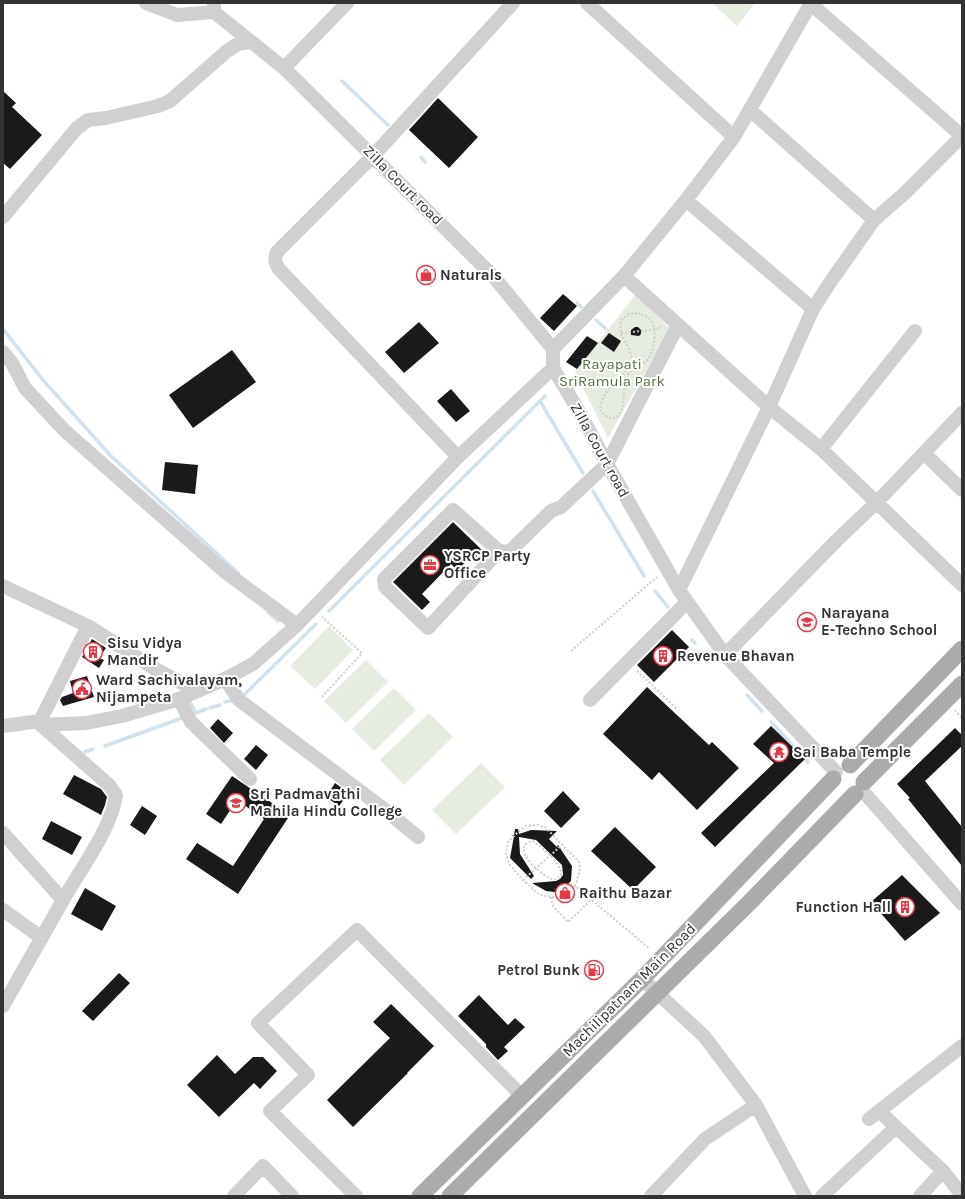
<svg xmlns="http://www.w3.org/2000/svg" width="965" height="1199" font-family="Karla,sans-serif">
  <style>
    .green { fill: #e6ecdf }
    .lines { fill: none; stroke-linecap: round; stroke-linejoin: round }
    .stream { stroke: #cfe2ee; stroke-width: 3.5 }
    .building { fill: #1a1a1a }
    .path { stroke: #cdcdcd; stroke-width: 2; stroke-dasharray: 2 2; stroke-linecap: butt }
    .minor { stroke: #d0d0d0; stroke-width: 14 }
    .major { stroke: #ababab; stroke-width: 17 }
    .labels { text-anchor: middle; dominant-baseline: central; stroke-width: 4; stroke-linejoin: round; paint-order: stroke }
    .street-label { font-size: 15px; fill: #333; stroke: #fff }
    .poi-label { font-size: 15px; font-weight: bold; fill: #333; stroke: #fff; text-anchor: start }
    .park-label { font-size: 15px; fill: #56703f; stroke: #fff }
  </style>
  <rect width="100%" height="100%" fill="#fff"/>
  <path class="green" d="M712 3H755L737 26Z
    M636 294 670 329 608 438 575 372Z
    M329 626 353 650 315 689 290 666Z
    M366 660 388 682 346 723 324 701Z
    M394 688 416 710 374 751 352 729Z
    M429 713 453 737 404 785 380 760Z
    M481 763 505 787 456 834 432 810Z"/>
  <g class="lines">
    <path class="stream" d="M342 81 388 125
      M421 157 425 162
      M577 303 581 307
      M596 320 606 329
      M3 329 43 380 111 456 238 573
      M540 401 583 473
      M593 491 644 576
      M655 591 668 607
      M329 611 545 396
      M268 612 278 621
      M692 640 695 643
      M747 695 762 711
      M243 696 316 624
      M189 700 196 713
      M225 702 234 700
      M210 708 220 705
      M195 713 206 709
      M771 722 808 762
      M105 746 182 718
      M85 752 93 749"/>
  </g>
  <path class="building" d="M3 91 16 103 12 107 42 135 10 169 3 163Z
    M438 98 478 137 449 168 409 130Z
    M563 294 577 306 554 331 540 318Z
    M419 322 439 343 404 373 385 352Z
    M635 327H638L641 330V334L639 336 631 335V330Z
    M609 333 621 341 614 352 601 343Z
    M587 336 598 343 577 369 566 362Z
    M232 350 256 382 193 428 169 395Z
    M451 389 470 411 456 422 437 401Z
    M165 462 198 465 195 494 162 490Z
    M453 522 484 552 475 560 472 556 457 570 451 564 422 594 430 602 422 610 393 582Z
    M672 630 689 647 654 682 637 665Z
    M92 639 106 648 99 658 104 660 99 668 82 657Z
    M87 676 94 697 63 706 60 700 62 697 73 693 70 681Z
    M647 687 709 745 712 742 739 768 697 810 659 772 652 780 603 734Z
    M218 719 233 733 224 743 210 728Z
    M771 726 805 759 715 847 701 833 774 763 753 744Z
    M955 728 962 735V746L925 781 962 827V866L908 799 910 798 897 784Z
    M256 745 268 755 256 770 244 759Z
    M74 775 101 789 107 797 105 805 101 815 63 794Z
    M232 776 290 815 238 894 186 859 197 843 233 866 264 819 237 800 221 824 206 814Z
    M335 783 349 793 339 806 326 797Z
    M563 791 580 809 561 828 544 811Z
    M142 806 157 816 145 835 130 825Z
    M51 821 82 837 72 855 42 839Z
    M615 827 656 867 633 890 591 851Z
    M515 829H518L519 834 531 830 557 831 549 839 558 848 557 846 558 845 572 866 571 881 566 886 560 891 554 892 546 891 532 883 556 881 560 879 563 875 562 865 536 840 519 837 520 854 534 876 531 879 510 858 514 836H511L514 835Z
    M902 875 940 913 905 941 871 902Z
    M85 888 116 906 102 931 71 914Z
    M119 973 130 983 93 1021 82 1011Z
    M479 995 508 1025 515 1018 525 1027 504 1047 508 1051 498 1060 486 1047V1044L458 1016Z
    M391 1004 434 1046 407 1073H408L353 1127 327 1100 390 1038 373 1022Z
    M217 1055 235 1074 253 1057H263L277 1071 260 1089 254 1083 219 1117 187 1085Z"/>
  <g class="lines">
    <path class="path" d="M638 313C641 315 646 315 649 318 658 327 655 349 648 359 642 367 632 367 627 376 622 386 627 415 614 418 607 419 603 414 600 409 603 384 629 377 631 359 632 348 623 342 621 333 620 329 621 324 621 320L629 314Z
      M621 333 654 330 661 327
      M571 651 657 577
      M637 671 677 709
      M322 697 362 653 322 617
      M955 710 962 718
      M533 841C543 848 562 863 561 875 559 878 557 880 553 879 545 879 506 846 533 841Z
      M523 880 563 844
      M575 886 580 871 579 862 546 828 538 825 526 826 518 832 508 842 506 853 509 864 523 880 540 895 551 897 562 896 575 886 650 949
      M551 897 553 906 568 922 591 900"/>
    <path class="minor" d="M146 3 177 15 214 12
      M214 3V12L284 68 493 276 553 349V368L580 413 607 464 679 590 725 655 836 772
      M587 3 734 137
      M284 68 347 3
      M750 110 874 220
      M686 200 813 309
      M3 217 77 128 88 120 106 118 158 106 170 101 227 51 238 44 250 42
      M624 276 769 407 821 449 962 585
      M553 349 624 276 686 200 734 137 811 3
      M3 352 12 363 25 388 65 431 224 571 297 625
      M821 449 915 331
      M924 453 962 490
      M458 457 279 269C275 263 274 259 277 252L373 156 513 3
      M499 551 453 510 384 579 385 587 428 628 499 551 509 552 551 511 561 507 607 464 678 325
      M3 586 88 626 157 670 197 691
      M679 590 769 407 813 309 829 284 874 220 905 193 962 136 811 4
      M725 655 837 540 877 502 962 413
      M225 679 239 700 384 809 418 837
      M179 699 191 722 250 779
      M590 700 687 602
      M40 721 88 626
      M3 726 40 721 41 725 86 723 122 716 179 699 225 679 253 664 297 625 458 457 553 368
      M861 789 962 904
      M3 833 63 900
      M3 910 42 938
      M642 979 704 1036 756 1105 805 1196
      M3 1006C23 971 43 935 63 900 80 870 112 828 116 795L109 785 41 725
      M879 1111 943 1171 962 1195
      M869 1119 962 1046
      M234 1196 263 1166 292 1196
      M356 1196 270 1111 308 1075 258 1023 357 930 522 1096
      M651 1196 705 1139 756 1105
      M822 1196 896 1127
      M920 1196 943 1171"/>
    <path class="major" d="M850 765 962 649
      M864 782 962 684
      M420 1196 642 979 833 779
      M450 1196 750 902 855 794"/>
  </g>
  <defs>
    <symbol id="shop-ring" viewBox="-11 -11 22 22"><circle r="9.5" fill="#fff" stroke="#e63946" stroke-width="1.5"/><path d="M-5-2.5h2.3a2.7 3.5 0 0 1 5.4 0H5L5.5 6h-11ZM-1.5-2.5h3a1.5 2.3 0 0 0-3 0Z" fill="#e63946"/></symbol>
    <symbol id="office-ring" viewBox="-11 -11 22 22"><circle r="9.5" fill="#fff" stroke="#e63946" stroke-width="1.5"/><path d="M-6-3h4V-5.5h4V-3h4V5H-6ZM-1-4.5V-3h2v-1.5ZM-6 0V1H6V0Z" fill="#e63946"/></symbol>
    <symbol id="school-ring" viewBox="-11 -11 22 22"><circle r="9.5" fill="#fff" stroke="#e63946" stroke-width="1.5"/><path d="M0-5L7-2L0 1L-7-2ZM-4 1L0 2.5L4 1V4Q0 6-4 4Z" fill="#e63946"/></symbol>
    <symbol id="building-ring" viewBox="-11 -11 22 22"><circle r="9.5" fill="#fff" stroke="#e63946" stroke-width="1.5"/><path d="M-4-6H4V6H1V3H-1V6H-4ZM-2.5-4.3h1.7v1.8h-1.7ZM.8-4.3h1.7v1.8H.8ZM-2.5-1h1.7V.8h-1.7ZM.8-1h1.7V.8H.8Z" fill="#e63946"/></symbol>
    <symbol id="civic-ring" viewBox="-11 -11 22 22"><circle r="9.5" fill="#fff" stroke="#e63946" stroke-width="1.5"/><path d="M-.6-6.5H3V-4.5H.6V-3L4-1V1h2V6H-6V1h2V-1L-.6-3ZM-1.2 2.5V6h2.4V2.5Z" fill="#e63946"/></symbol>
    <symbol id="temple-ring" viewBox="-11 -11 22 22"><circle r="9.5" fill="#fff" stroke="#e63946" stroke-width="1.5"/><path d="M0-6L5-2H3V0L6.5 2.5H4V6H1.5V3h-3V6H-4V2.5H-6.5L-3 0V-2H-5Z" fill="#e63946"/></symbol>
    <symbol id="university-ring" viewBox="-11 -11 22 22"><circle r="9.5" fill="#fff" stroke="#e63946" stroke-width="1.5"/><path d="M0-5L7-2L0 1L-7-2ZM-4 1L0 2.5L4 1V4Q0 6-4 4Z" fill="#e63946"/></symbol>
    <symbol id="fuel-ring" viewBox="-11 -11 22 22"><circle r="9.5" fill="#fff" stroke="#e63946" stroke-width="1.5"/><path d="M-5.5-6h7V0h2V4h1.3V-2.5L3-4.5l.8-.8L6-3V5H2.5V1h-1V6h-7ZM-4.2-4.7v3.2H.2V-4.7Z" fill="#e63946"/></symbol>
  </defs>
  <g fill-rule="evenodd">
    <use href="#shop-ring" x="415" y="264" width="22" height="22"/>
    <use href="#office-ring" x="419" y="554" width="22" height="22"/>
    <use href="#school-ring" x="796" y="611" width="22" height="22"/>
    <use href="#building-ring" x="82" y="641" width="22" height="22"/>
    <use href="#building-ring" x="652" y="645" width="22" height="22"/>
    <use href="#civic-ring" x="71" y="678" width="22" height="22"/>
    <use href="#temple-ring" x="768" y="741" width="22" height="22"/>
    <use href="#university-ring" x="225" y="792" width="22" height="22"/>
    <use href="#shop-ring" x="554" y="882" width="22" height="22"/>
    <use href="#building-ring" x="894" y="896" width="22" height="22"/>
    <use href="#fuel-ring" x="583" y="959" width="22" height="22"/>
  </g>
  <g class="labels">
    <g class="street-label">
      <text transform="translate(403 185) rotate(45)">Zilla Court road</text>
      <text transform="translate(600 450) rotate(61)">Zilla Court road</text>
      <text transform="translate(629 990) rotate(-45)">Machilipatnam Main Road</text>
    </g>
    <g class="poi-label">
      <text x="440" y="275">Naturals</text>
      <text x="444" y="556">YSRCP Party<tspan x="444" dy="17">Office</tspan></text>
      <text x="821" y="613">Narayana<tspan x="821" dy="17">E-Techno School</tspan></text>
      <text x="107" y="643">Sisu Vidya<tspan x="107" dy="17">Mandir</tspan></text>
      <text x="677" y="656">Revenue Bhavan</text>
      <text x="96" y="680">Ward Sachivalayam,<tspan x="96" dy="17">Nijampeta</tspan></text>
      <text x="793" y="752">Sai Baba Temple</text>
      <text x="250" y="794">Sri Padmavathi<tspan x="250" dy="17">Mahila Hindu College</tspan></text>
      <text x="579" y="893">Raithu Bazar</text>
      <text x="891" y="907" text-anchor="end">Function Hall</text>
      <text x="580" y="970" text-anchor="end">Petrol Bunk</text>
    </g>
    <g class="park-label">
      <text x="612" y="364">Rayapati<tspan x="612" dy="17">SriRamula Park</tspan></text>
    </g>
  </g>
  <rect width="965" height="1199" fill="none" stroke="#333333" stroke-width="8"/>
</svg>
